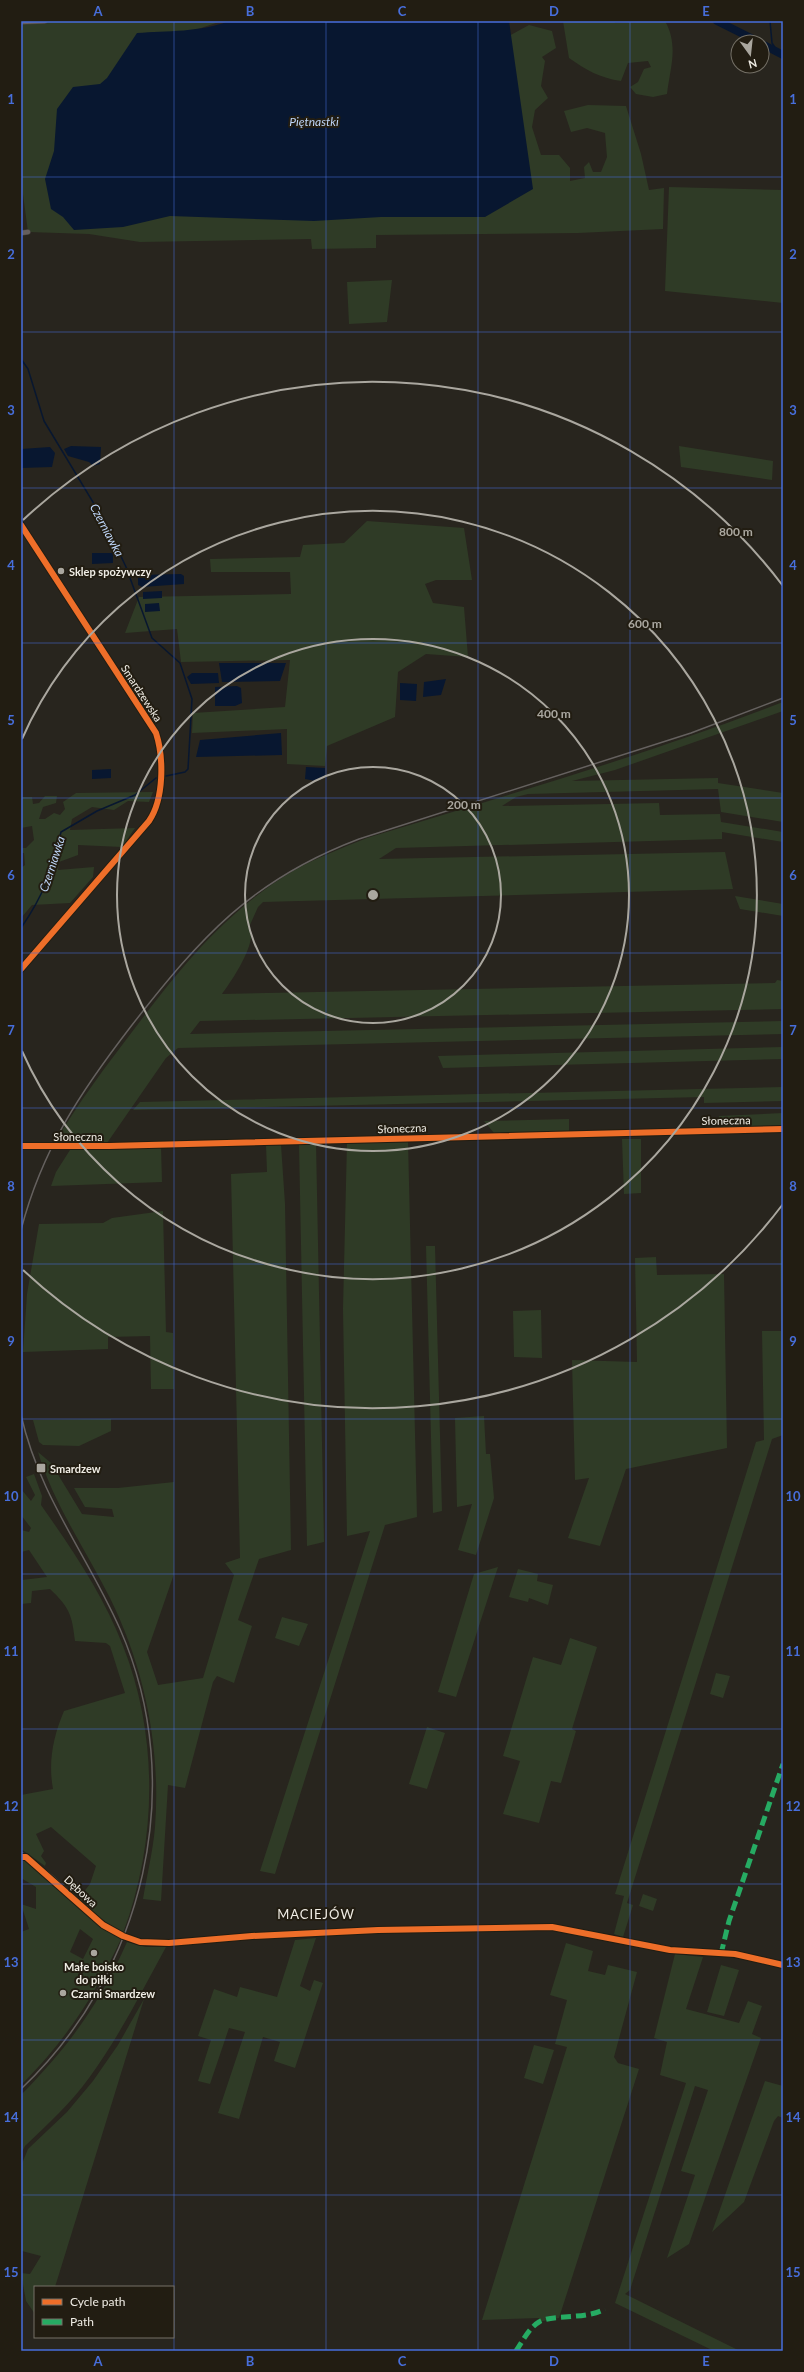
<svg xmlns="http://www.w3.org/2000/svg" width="804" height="2372" font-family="Lato,sans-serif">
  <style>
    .green { fill: #2f3b26; fill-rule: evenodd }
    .water { fill: #081730 }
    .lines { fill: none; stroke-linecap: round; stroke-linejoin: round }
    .stream { stroke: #081730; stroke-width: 1.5 }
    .river { stroke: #081730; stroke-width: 8 }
    .minor-casing { stroke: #43403b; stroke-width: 5.5 }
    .minor { stroke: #655f5e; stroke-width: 4.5 }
    .rail { stroke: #65615f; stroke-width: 1.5 }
    .quiet { stroke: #26ab63; stroke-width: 5; stroke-dasharray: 10 5; stroke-linecap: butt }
    .cycleway-casing { stroke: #221d12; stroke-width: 8 }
    .cycleway { stroke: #ee6e29; stroke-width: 6 }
    .grid { fill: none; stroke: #476edb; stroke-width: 1; stroke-opacity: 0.55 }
    .ring { fill: none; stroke: #aaa79f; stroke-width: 2 }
    .poi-dot { fill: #aaa79f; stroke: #221d12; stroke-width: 1.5 }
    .labels { text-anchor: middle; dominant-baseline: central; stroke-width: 4; stroke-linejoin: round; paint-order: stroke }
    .poi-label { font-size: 11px; font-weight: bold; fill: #f0ede5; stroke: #221d12; text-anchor: start }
    .street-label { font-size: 11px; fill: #f0ede5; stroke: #221d12 }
    .water-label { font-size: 12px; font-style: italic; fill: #bed5f7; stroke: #221d12 }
    .quarter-label { font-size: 13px; letter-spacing: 1px; fill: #f0ede5; stroke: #221d12 }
    .centre { fill: #aaa79f; stroke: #221d12; stroke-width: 2 }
    .ring-label { font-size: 12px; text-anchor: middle; font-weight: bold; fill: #aaa79f; stroke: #221d12; stroke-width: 4; stroke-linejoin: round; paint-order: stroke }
    .neatline { fill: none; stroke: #476edb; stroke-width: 1.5 }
    .grid-label { font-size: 13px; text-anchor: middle; font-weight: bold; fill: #476edb }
  </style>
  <rect width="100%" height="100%" fill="#28251e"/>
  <path class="green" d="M21 21H222L192 31 505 38 529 25 552 31 556 48 542 57 545 61 541 86 548 98 535 110 532 127 541 155H559L570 168V181L585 178 584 167 589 162 593 172H601L607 157 605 133 587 128 571 132 564 111 588 105 626 106 641 154 649 190 664 188 663 229 578 233 376 235V248L312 249 311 239 140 242 89 234 28 232 21 179Z
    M563 21H614L615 23 665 21C679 46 670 68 667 94L653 97 636 94 630 87 638 82 644 69 651 67 648 61 628 63 621 81C600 78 586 70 569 58Z
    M669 187 783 190V303L665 291Z
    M392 280 387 322 349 324 347 282Z
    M679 446 773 461 772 480 681 467Z
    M367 521 464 528 472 580H436L425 584 433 603 464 607 468 657 426 654 398 672 395 717 327 746 325 766 287 764V729L192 733 193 713 285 707 290 660 181 662 177 629 125 633 139 597 291 594 290 572H211L210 559 300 557 303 545 344 543Z
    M783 702V711L615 770 572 781 718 778V783L783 793V822L721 812 718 789 528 794 516 797 502 806 659 803 660 815 720 814 721 822 783 832V842L722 832V839L396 848 379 859 725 852 733 889 263 902 258 907 249 927C259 941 231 982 222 994L775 983 777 980 783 981V1009L200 1021 190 1034 783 1021V1034L178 1048 166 1058 107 1143 54 1144C78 1103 106 1066 135 1028 180 968 227 910 293 871 316 858 342 848 367 838 507 795 647 755 783 702Z
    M153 792 149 802 128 801 114 810 92 807 72 819 70 830 135 828 122 847 78 845V855L59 862 58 870 94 867 93 877 70 903 32 905 21 918V868L25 865 24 853H21V848H26L34 840 32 826 21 828V797H32L33 804 39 803 45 796H57L56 803 43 807 39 819H45L54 813 60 815 65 809 63 802 76 793Z
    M735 896 783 904V916L740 909Z
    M783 1047V1059L443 1068 438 1056Z
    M783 1087V1101L704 1103V1097L133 1110 140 1102Z
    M783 1113V1127L720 1128 719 1116Z
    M569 1119V1132L494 1133 484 1121Z
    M622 1139H641V1193L624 1194Z
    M408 1141 417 1517 385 1525 275 1874 260 1871 370 1531 347 1536 343 1309 347 1142Z
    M316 1143 324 1542 307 1546 299 1144Z
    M266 1145H281L285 1204 291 1550 259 1559 238 1620 252 1626 234 1683 217 1676 213 1682 185 1788 168 1785 161 1901 143 1899C147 1875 153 1851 155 1827 161 1749 145 1669 110 1598 86 1550 54 1505 38 1452L51 1463 82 1514 114 1517 112 1509 85 1507 74 1488H118L174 1482V1574L147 1652 158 1685 203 1678 234 1575 225 1563 240 1558 231 1174 267 1172Z
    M161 1147 162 1182 51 1186 56 1172 70 1150Z
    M163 1211 166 1332 173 1333 174 1389H151L150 1336 108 1337V1349L23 1352 27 1294 39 1224 103 1223 112 1218Z
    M426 1246H435L442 1511 433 1513Z
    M780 1250H783V1435L772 1439 627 1903 633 1905 623 1937 614 1934 624 1896 615 1894 756 1442 764 1440 762 1331H781Z
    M656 1257 657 1275 724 1274 727 1448 626 1469 600 1546 568 1538 589 1478 575 1480 572 1360 637 1362 635 1258Z
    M541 1310 542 1358 514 1357 513 1311Z
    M484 1416 486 1454H490L494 1498 476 1555 458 1550 472 1504 457 1507 455 1418Z
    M111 1419V1431L79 1446 43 1445 39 1442 33 1420Z
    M34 1474 42 1496 41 1505C72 1549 104 1596 123 1646 159 1737 157 1842 123 1933L98 1917 79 1898 90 1884 96 1866 51 1827 36 1834 44 1851 41 1856 46 1863 45 1866 21 1849V1795L53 1789C48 1762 53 1737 64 1711L125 1693 110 1646 106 1643 75 1641C72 1615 70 1608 50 1589L32 1591 31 1603 21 1604 22 1580 47 1577 29 1550 21 1552V1530L29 1532 31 1528 21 1515V1489L31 1501 35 1495 26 1477Z
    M498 1567 456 1697 438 1692 474 1574Z
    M518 1569 538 1574 537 1581 553 1585 548 1605 529 1598 528 1602 509 1597Z
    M282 1617 308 1624 299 1646 275 1638Z
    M570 1638 597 1647 572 1729 576 1731 561 1783 551 1781 539 1823 503 1814 520 1761 503 1756 533 1657 561 1665Z
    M716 1673 730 1676 723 1698 710 1694Z
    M427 1727 445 1733 427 1789 409 1784Z
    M21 1857H26L74 1898 101 1927 121 1939C94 1997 66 2040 21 2085V1932L29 1929 21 1904 36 1909V1887L21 1878ZM80 1929 93 1939 83 1959 70 1952Z
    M643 1894 657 1899 653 1911 639 1906Z
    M316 1938 300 1986 310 1991 314 1980 323 1983 295 2068 274 2061 280 2042 263 2037 239 2119 218 2113 245 2032 229 2028 210 2084 198 2081 211 2040 198 2036 214 1989 237 1997 240 1987 277 1997 295 1940Z
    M127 1942 146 1947H166C142 1991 119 2037 89 2078 71 2103 47 2125 25 2146L21 2154V2095C69 2046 99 2005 127 1942Z
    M566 1943 593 1951 588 1971 605 1975 608 1965 637 1972 614 2057 618 2063 639 2069 559 2318 538 2322 539 2318 482 2320 567 2047 555 2044 567 2000 550 1995Z
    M675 1954 703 1957 686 2009 739 2023 748 2001 762 2006 752 2034 761 2038 689 2244 667 2258 695 2175 681 2171 708 2090 695 2086 630 2290 625 2294 740 2351H714L615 2303 686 2083 660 2075 667 2042 654 2038Z
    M721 1965 739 1970 724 2016 707 2012Z
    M144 1999 55 2287H35V2314L26 2301 21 2273 30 2274 41 2256 22 2251 21 2253V2166L28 2149 67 2112 93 2081 118 2045Z
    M534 2045 554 2050 543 2084 524 2078Z
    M765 2081 783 2086V2118L778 2116 774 2121 744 2202 712 2232Z"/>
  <path class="water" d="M229 21H509L533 189 485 217H381L314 221 170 216 123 227 74 230 63 217 51 209 45 179 54 151 57 109 73 87 100 84 107 78 137 33C166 31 202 32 229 21Z
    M71 446 101 447 100 464 93 466 89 462 68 456 64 449Z
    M50 447 55 453 52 467 21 468V449Z
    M92 553H113V563L92 564Z
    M181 574 184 576V584L142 587 138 585V575Z
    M162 591V598L143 599V592Z
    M159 603 160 611 145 612V604Z
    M219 663H286L280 681 222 682Z
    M192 673H218L219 683 191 684 187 677Z
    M446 679 441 695 423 697 424 682Z
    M400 683 417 684 416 701 400 700Z
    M237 686 241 688 242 703 235 706H215V687Z
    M281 733 282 755 196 757 200 740Z
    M306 767 325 768V776L316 781 305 779Z
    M111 769V778L92 779V770Z"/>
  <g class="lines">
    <path class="stream" d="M770 21 772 43 778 52
      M21 359 28 369 44 421 105 522 126 567 152 638 180 663 192 699 188 769 185 772 166 776
      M21 928C45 893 51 873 61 832L97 811 135 795 156 778"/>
    <path class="river" d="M717 21 759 42
      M762 44 783 55"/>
    <defs>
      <path id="minor" d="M21 22 45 21
        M21 233 28 232
        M21 525 156 733C164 758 164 799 149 821L21 969
        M21 1146H109L783 1129
        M21 1854 51 1877 103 1925 123 1936 140 1942 169 1943 252 1936 378 1930 552 1927 670 1950 735 1954 783 1965"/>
    </defs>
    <use href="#minor" class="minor-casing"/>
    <use href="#minor" class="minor"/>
    <path class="rail" d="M21 1230C42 1149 81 1091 132 1025 201 937 251 880 359 839L691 733 783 698
      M21 1415C40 1498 87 1554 120 1629 189 1786 144 1973 21 2089"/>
    <path class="quiet" d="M721 1954 729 1921 783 1764
      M516 2351C522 2342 529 2328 539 2322 552 2314 585 2320 605 2309"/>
    <defs>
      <path id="cycleway" d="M21 525 156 733C164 758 164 799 149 821L21 969
        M21 1146H109L783 1129
        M21 1857H26L103 1925 123 1936 140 1942 169 1943 252 1936 378 1930 552 1927 670 1950 735 1954 783 1965"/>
    </defs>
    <use href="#cycleway" class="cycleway-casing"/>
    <use href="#cycleway" class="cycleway"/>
  </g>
  <path class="grid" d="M174 21V2351M326 21V2351M478 21V2351M630 21V2351M21 177H783M21 332H783M21 488H783M21 643H783M21 798H783M21 953H783M21 1108H783M21 1264H783M21 1419H783M21 1574H783M21 1729H783M21 1884H783M21 2040H783M21 2195H783"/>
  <g class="ring">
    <circle cx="373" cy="895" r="128"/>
    <circle cx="373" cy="895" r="256"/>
    <path d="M22 739A384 384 0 1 1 22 1051"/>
    <path d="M783 1204A513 513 0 0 1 23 1270M23 520A513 513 0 0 1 783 586"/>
  </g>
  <g class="poi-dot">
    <circle cx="61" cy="571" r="4"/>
    <rect x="36" y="1463" width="10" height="10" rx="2"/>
    <circle cx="94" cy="1953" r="4"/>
    <circle cx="63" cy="1993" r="4"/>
  </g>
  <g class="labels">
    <g class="poi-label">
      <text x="69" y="571">Sklep spożywczy</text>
      <text x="50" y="1468">Smardzew</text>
      <text x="94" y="1966" text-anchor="middle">Małe boisko<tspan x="94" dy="13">do piłki</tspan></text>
      <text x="71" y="1993">Czarni Smardzew</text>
    </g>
    <g class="street-label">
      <text transform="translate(142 693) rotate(57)">Smardzewska</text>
      <text transform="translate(726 1120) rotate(-1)">Słoneczna</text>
      <text transform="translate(402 1128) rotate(-2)">Słoneczna</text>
      <text x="78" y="1136">Słoneczna</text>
      <text transform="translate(81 1891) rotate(43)">Dębowa</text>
    </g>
    <g class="water-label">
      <text x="314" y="121">Piętnastki</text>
      <text transform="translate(107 530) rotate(62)">Czerniawka</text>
      <text transform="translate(52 864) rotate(-72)">Czerniawka</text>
    </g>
    <g class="quarter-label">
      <text x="316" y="1914">MACIEJÓW</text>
    </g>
  </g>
  <circle cx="373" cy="895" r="6" class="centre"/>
  <g class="ring-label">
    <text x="736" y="536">800 m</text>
    <text x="645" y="628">600 m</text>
    <text x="554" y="718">400 m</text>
    <text x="464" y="809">200 m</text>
  </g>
  <rect width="804" height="2372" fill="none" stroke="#221d12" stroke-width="44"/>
  <rect x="34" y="2286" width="140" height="52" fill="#221d12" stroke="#747066"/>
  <rect x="42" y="2299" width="20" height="6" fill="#ee6e29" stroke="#747066"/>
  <text x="70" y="2306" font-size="12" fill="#f0ede5">Cycle path</text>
  <rect x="42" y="2319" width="20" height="6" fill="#26ab63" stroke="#747066"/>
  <text x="70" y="2326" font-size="12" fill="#f0ede5">Path</text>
  <g transform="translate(750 54) rotate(165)"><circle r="19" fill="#221d12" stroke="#747066"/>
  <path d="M0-3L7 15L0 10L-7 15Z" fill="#aaa79f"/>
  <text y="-6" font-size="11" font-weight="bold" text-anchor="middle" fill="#f0ede5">N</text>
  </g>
  <rect x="22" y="22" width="760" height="2328" class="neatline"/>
  <g class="grid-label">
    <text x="98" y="16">A</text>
    <text x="250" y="16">B</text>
    <text x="402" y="16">C</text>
    <text x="554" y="16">D</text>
    <text x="706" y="16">E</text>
    <text x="11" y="104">1</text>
    <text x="793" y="104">1</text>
    <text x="11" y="259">2</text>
    <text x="793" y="259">2</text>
    <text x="11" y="415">3</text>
    <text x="793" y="415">3</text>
    <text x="11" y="570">4</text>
    <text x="793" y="570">4</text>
    <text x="11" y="725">5</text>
    <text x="793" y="725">5</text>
    <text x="11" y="880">6</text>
    <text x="793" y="880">6</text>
    <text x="11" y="1035">7</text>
    <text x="793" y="1035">7</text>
    <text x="11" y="1191">8</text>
    <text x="793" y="1191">8</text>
    <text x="11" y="1346">9</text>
    <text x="793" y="1346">9</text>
    <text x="11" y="1501">10</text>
    <text x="793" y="1501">10</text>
    <text x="11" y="1656">11</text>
    <text x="793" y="1656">11</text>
    <text x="11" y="1811">12</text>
    <text x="793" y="1811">12</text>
    <text x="11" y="1967">13</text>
    <text x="793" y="1967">13</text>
    <text x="11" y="2122">14</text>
    <text x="793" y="2122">14</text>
    <text x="11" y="2277">15</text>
    <text x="793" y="2277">15</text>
    <text x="98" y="2366">A</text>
    <text x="250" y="2366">B</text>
    <text x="402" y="2366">C</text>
    <text x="554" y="2366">D</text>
    <text x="706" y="2366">E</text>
  </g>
</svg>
